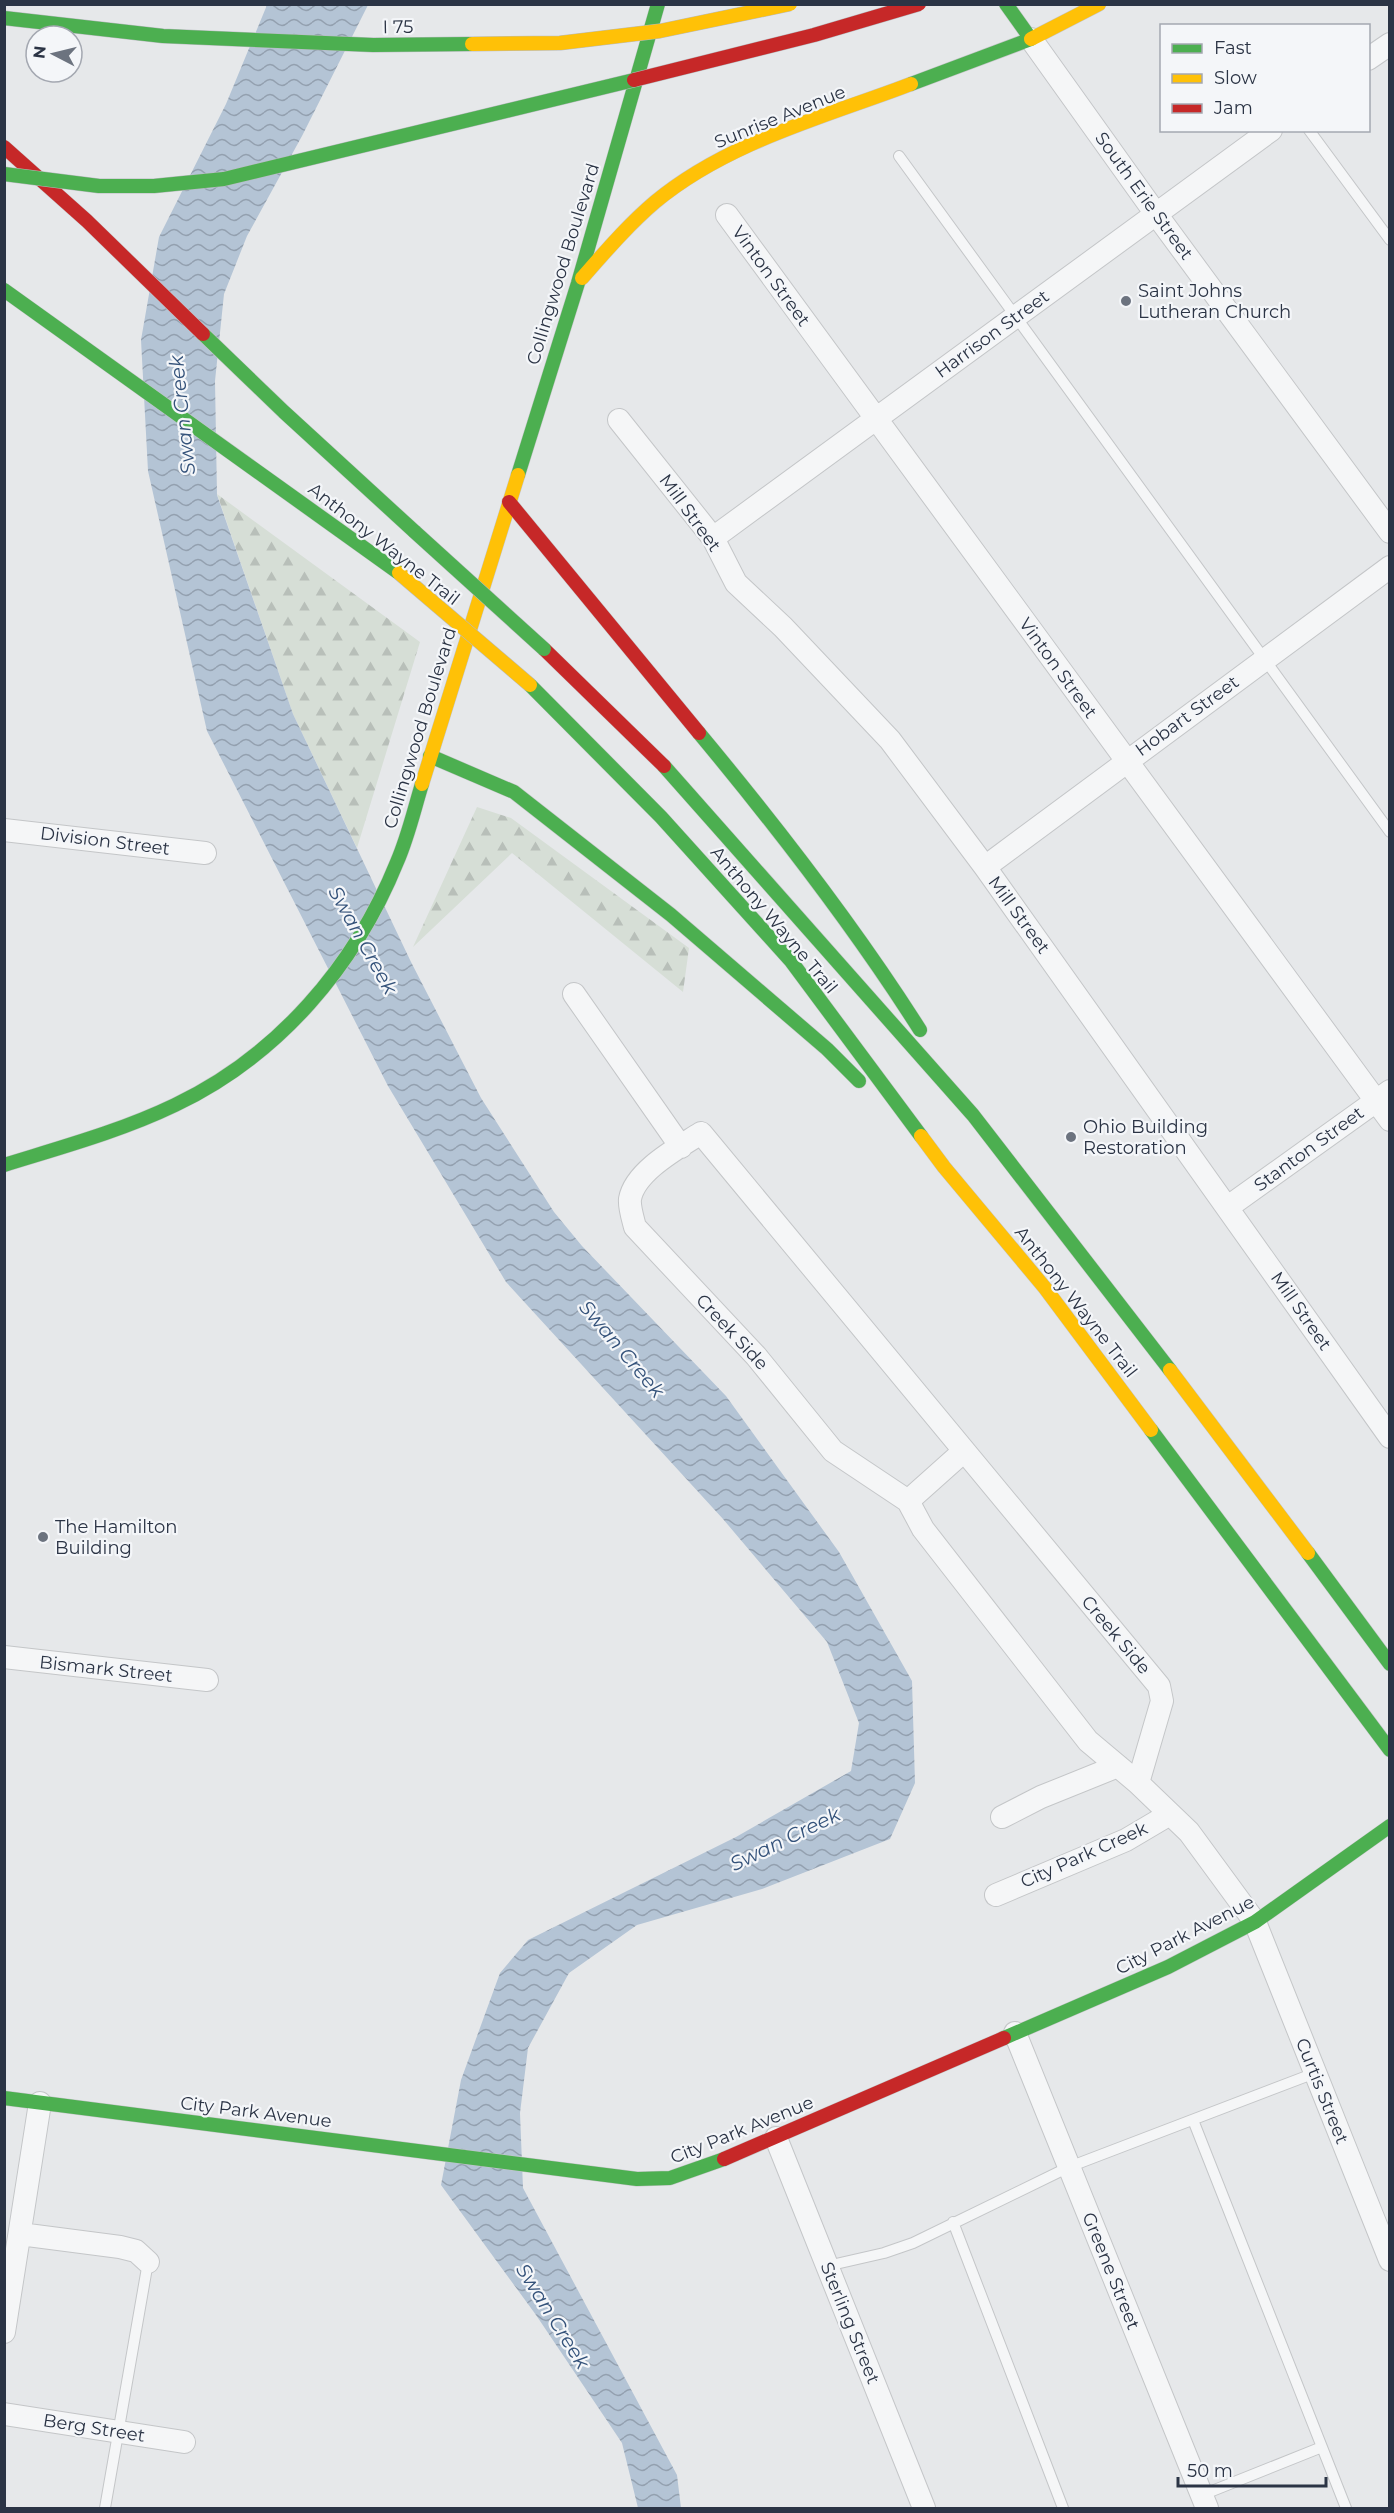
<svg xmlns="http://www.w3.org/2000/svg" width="1394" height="2513" font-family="Montserrat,sans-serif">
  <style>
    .forest { fill: url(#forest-firs) }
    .water { fill: url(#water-waves) }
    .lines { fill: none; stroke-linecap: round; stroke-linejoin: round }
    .lane-casing { stroke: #c4c6c8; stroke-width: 12 }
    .street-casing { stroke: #c4c6c8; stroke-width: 24 }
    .fast-casing { stroke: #c4c6c8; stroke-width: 15 }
    .slow-casing { stroke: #c4c6c8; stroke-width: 15 }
    .jam-casing { stroke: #c4c6c8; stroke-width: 15 }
    .lane { stroke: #f5f6f7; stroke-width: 10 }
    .street { stroke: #f5f6f7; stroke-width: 22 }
    .fast { stroke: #4caf50; stroke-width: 14 }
    .slow { stroke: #ffc107; stroke-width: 14 }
    .jam { stroke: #c62828; stroke-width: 14 }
    .fast-bridge-casing { stroke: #b8bbbf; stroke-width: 15; stroke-linecap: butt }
    .slow-bridge-casing { stroke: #b8bbbf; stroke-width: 15; stroke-linecap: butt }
    .jam-bridge-casing { stroke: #b8bbbf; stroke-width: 15; stroke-linecap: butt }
    .fast-bridge { stroke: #4caf50; stroke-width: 14 }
    .slow-bridge { stroke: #ffc107; stroke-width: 14 }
    .jam-bridge { stroke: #c62828; stroke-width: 14 }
    .poi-dot { fill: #6c737f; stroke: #f4f6f9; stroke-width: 2 }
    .labels { text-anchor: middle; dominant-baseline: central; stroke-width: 4.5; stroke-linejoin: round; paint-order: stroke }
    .street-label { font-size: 18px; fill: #2b3445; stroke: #f4f6f9 }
    .poi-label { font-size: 18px; fill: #2b3445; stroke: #f4f6f9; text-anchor: start }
    .water-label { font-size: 20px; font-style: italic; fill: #34527a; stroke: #f4f6f9 }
  </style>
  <defs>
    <pattern id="forest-firs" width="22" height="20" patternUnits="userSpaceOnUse" patternTransform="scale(1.5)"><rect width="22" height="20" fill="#d6ded6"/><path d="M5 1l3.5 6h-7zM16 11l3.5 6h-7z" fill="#b8bfb9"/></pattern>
    <pattern id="water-waves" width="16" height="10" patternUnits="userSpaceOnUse" patternTransform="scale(1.5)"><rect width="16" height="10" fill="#b4c4d5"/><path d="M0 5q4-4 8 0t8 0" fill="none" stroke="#93a0af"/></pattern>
  </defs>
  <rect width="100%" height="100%" fill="#e6e8ea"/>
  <path class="forest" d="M217 494 420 642 357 848 293 714Z
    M477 807 511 818 689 948 683 992 512 853 413 947Z"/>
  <path class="water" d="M267 5H368L302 136 247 236 224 294 215 381 217 495 293 714 411 962 481 1098 554 1212 582 1246 726 1396 839 1552 912 1681 915 1783 890 1839 762 1889 637 1925 569 1973 528 2048 520 2113 523 2188 677 2475 681 2508H638L622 2443 536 2315 441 2185 461 2080 500 1973 528 1940 736 1837 851 1771 859 1723 827 1642 723 1519 506 1282 388 1086 207 731 148 471 141 340 159 237 226 104Z"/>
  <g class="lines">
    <defs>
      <path id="lane" d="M1309 130 1390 240
        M899 156 1390 832
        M1193 2120 1346 2508
        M953 2222 1063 2508
        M827 2266 884 2253 913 2243 1069 2167 1315 2073
        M1202 2495 1322 2447
        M105 2508 148 2262"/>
      <path id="street" d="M1031 39 1156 214 1390 532
        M1368 59 1390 44
        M727 215 1390 1120
        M619 420 713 538 736 583 783 627 890 740 985 867 1390 1437
        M713 538 1271 130
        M4 830 205 853
        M985 867 1390 567
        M574 994 681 1147
        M1228 1207 1390 1091
        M908 1501 964 1451
        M4 1657 207 1680
        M1138 1783 1162 1701 1159 1686 701 1133C678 1148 635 1171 630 1199 629 1207 633 1219 635 1227L756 1356 833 1451 908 1501 923 1529 1088 1741 1138 1783 1189 1832 1255 1922 1390 2260
        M1002 1817 1041 1797 1118 1766
        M996 1895 1126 1840 1170 1814
        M1015 2033 1207 2508
        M776 2138 924 2508
        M20 2234 120 2247 136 2251 148 2262
        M4 2332 40 2103
        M4 2414 184 2442"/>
      <path id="fast" d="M911 84 1031 39 1006 4
        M4 290 399 573
        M203 334 284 412 415 532
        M518 475 578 283 658 4
        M530 685 661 817 791 961 921 1136
        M699 733C778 828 854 926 920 1030
        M430 756 514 792 671 915 827 1049 859 1081
        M664 766 973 1115 1170 1370
        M4 1165C62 1147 121 1131 175 1105 278 1056 355 966 397 862 408 837 414 810 422 784
        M1151 1430 1390 1750
        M1308 1553 1390 1664
        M1004 2038 1168 1967 1255 1922 1390 1826
        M4 2098 637 2179 670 2178 724 2159"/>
      <path id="slow" d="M1031 39 1099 4
        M582 278C605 252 628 225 655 202 727 142 824 117 911 84
        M422 784 518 475
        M921 1136 944 1167 1045 1288 1151 1430
        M1170 1370 1308 1553"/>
      <path id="jam" d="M4 147 87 221 203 334
        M509 502 699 733
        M544 649 664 766
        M724 2159 1004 2038"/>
    </defs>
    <use href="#lane" class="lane-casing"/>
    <use href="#street" class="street-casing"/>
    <use href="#fast" class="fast-casing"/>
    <use href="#slow" class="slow-casing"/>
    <use href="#jam" class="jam-casing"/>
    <use href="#lane" class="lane"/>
    <use href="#street" class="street"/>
    <use href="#fast" class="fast"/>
    <use href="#slow" class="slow"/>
    <use href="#jam" class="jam"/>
    <defs>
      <path id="fast-bridge" d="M4 18 163 36 373 45 472 44
        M4 174 99 186H154L224 179 634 80
        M415 532 544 649"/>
      <path id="slow-bridge" d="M472 44 560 43 660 31 790 4
        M399 573 530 685"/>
      <path id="jam-bridge" d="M634 80 814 35 919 4"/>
    </defs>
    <use href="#fast-bridge" class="fast-bridge-casing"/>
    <use href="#slow-bridge" class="slow-bridge-casing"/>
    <use href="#jam-bridge" class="jam-bridge-casing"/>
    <use href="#fast-bridge" class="fast-bridge"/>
    <use href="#slow-bridge" class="slow-bridge"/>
    <use href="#jam-bridge" class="jam-bridge"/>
  </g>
  <g class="poi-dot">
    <circle cx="1126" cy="301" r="6"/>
    <circle cx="1071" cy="1137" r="6"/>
    <circle cx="43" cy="1537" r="6"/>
  </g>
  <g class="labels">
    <g class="street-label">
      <text transform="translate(398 27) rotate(-1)">I 75</text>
      <text transform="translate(780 117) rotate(-22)">Sunrise Avenue</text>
      <text transform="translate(1144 196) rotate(54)">South Erie Street</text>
      <text transform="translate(563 264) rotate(-73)">Collingwood Boulevard</text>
      <text transform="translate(771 276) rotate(54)">Vinton Street</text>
      <text transform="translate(992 334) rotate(-36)">Harrison Street</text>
      <text transform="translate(690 513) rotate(54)">Mill Street</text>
      <text transform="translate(384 544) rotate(38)">Anthony Wayne Trail</text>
      <text transform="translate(1058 668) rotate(54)">Vinton Street</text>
      <text transform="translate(1187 716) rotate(-36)">Hobart Street</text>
      <text transform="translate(420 728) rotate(-73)">Collingwood Boulevard</text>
      <text transform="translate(105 841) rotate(7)">Division Street</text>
      <text transform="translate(1019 915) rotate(54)">Mill Street</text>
      <text transform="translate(774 920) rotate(50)">Anthony Wayne Trail</text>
      <text transform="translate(1309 1149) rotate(-36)">Stanton Street</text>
      <text transform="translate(1076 1302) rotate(52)">Anthony Wayne Trail</text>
      <text transform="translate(1301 1311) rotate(55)">Mill Street</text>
      <text transform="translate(732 1332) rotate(47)">Creek Side</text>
      <text transform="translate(1116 1635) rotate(50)">Creek Side</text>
      <text transform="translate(106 1669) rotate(6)">Bismark Street</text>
      <text transform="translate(1084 1855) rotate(-24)">City Park Creek</text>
      <text transform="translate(1185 1935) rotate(-27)">City Park Avenue</text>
      <text transform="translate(1322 2091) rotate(68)">Curtis Street</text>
      <text transform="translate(256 2112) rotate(7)">City Park Avenue</text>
      <text transform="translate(742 2130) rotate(-22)">City Park Avenue</text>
      <text transform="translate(1111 2271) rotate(68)">Greene Street</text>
      <text transform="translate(850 2323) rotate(68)">Sterling Street</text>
      <text transform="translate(94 2428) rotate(9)">Berg Street</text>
    </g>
    <g class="poi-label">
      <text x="1138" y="291">Saint Johns<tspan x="1138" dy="21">Lutheran Church</tspan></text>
      <text x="1083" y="1127">Ohio Building<tspan x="1083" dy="21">Restoration</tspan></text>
      <text x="55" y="1527">The Hamilton<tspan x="55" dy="21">Building</tspan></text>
    </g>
    <g class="water-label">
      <text transform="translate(182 415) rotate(-96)">Swan Creek</text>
      <text transform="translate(363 940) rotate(61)">Swan Creek</text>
      <text transform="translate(622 1349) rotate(50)">Swan Creek</text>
      <text transform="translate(785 1839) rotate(-26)">Swan Creek</text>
      <text transform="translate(553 2316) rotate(58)">Swan Creek</text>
    </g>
  </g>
  <rect width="1394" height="2513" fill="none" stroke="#2b3445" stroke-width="12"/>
  <rect x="1160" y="24" width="210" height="108" fill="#f4f6f9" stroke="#a4a8b1" stroke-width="1.5"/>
  <rect x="1172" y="44" width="30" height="9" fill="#4caf50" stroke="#a4a8b1" stroke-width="1.5"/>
  <text x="1214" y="54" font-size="18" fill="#2b3445">Fast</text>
  <rect x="1172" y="74" width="30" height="9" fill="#ffc107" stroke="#a4a8b1" stroke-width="1.5"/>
  <text x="1214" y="84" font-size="18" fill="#2b3445">Slow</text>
  <rect x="1172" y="104" width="30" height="9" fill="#c62828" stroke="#a4a8b1" stroke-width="1.5"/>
  <text x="1214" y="114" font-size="18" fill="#2b3445">Jam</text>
  <g transform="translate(54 54) rotate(277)"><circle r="28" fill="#f4f6f9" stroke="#a4a8b1" stroke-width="1.5"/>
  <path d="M0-4.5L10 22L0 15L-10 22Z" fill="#6c737f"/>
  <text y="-9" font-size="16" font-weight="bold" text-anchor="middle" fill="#2b3445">N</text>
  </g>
  <path d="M1178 2477v9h148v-9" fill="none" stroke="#2b3445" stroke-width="3"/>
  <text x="1187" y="2477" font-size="18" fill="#2b3445" stroke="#f4f6f9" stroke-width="4.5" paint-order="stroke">50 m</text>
</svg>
